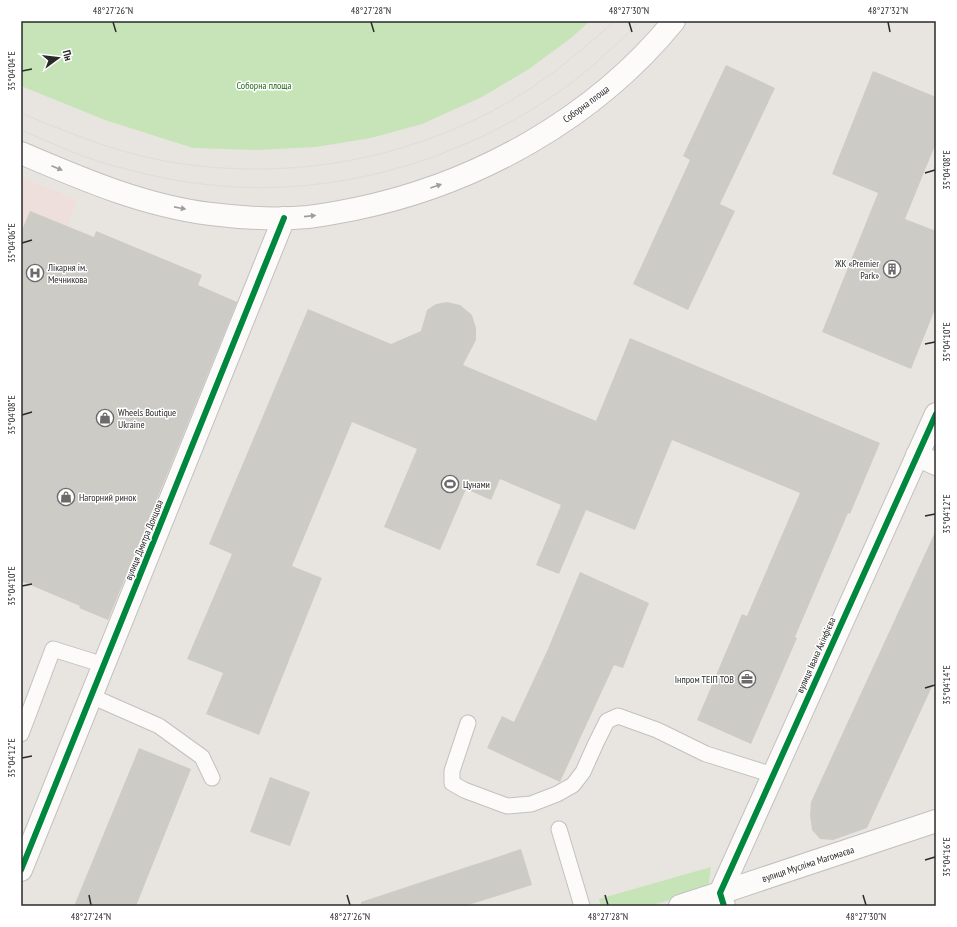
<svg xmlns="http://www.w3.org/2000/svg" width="957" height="927" font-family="'PT Sans Narrow',sans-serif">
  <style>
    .medical { fill: #eededc }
    .green { fill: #c7e4b8 }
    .building { fill: #cdcbc6 }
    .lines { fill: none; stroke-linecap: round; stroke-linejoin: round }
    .lane-casing { stroke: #c2c1c1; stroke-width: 17 }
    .street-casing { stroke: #c2c1c1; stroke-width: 24 }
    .secondary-casing { stroke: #c2c1c1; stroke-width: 24 }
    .lane { stroke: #fcfbfa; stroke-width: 15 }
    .street { stroke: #fcfbfa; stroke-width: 22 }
    .secondary { stroke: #fcfbfa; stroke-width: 22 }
    .tram { stroke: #dddcde; stroke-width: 1 }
    .cycleway-casing { stroke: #fff; stroke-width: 8 }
    .cycleway { stroke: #00873e; stroke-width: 6 }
    .oneway { fill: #9e9d9c }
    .ticks { fill: none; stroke: #2a2a2a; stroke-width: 1.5 }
    .labels { text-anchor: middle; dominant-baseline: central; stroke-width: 3; stroke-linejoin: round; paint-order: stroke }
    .park-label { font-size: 10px; fill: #246819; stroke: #fff }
    .street-label { font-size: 10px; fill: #2a2a2a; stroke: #fff }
    .poi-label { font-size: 10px; fill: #2a2a2a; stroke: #fff; text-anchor: start }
    .neatline { fill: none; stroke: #2a2a2a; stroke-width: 1.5 }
    .ticks-label { font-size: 10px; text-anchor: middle; fill: #2a2a2a }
  </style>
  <rect width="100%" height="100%" fill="#e8e5e0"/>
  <path class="medical" d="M21 177 77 200 21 347Z"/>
  <path class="green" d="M21 21H590L571 38 529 69 482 97 422 124 371 138 316 147 256 150 193 148 105 120 21 86Z
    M711 867 708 889 649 906H601L599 899Z"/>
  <path class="building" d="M726 65 775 88 720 204 735 211 688 310 633 284 690 160 683 156Z
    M873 71 936 97V143L905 219 936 231V307L911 369 822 332 878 193 832 174Z
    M30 211 94 237 96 231 202 275 198 285 237 302 108 620 79 608 80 606 21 581V232Z
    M447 302 460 305 472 315 476 328V340L463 365 596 421 630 338 880 443 850 514 848 513 795 637 797 638 751 744 697 720 742 614 747 616 800 493 672 440 635 530 586 510 559 574 536 565 561 505 500 479 491 500 466 489 440 550 384 527 417 449 352 422 292 566 322 578 259 735 206 714 223 673 187 659 232 554 209 544 308 309 391 344 421 331 427 310 436 304Z
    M936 530V678L867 828 833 840 820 839 812 830 810 815 811 802Z
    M580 572 649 603 623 668 614 665 560 782 487 748 502 716 514 722 548 649Z
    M139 748 191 769 136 906H74Z
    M270 777 310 792 290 846 250 832Z
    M521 849 532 885 465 906H361V902Z"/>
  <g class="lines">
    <defs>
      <path id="lane" d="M91 696 159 726 202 757 212 778
        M468 723 452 771V783L464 790 507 806 531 804 557 794 573 785 583 772 596 743 607 721 618 716 657 730 706 754 773 775
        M21 734 53 649 104 665
        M559 829 582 906"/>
      <path id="street" d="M917 455 936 464
        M21 870 284 218
        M680 906 720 893 936 414"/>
      <path id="secondary" d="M21 153C82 179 144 206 211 214 243 218 276 220 308 217 324 215 340 212 355 209 477 184 595 118 674 21
        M724 906 720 893 936 821"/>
    </defs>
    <use href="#lane" class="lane-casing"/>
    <use href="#street" class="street-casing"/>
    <use href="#secondary" class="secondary-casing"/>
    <use href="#lane" class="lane"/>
    <use href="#street" class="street"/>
    <use href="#secondary" class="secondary"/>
    <path class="tram" d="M21 113C72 134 122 155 177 163 292 181 411 159 512 100 549 78 583 50 614 21
      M21 130C54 144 87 160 122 168 148 175 175 181 202 184 323 199 446 166 547 100 581 78 611 50 640 21"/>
    <defs>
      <path id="cycleway" d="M21 870 284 218
        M724 906 720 893 936 414"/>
    </defs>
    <use href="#cycleway" class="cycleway-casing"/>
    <use href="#cycleway" class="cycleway"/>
  </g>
  <defs><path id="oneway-solid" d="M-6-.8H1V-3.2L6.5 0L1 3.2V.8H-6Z"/></defs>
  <g class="oneway">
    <use href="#oneway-solid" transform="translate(57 168) rotate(23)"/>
    <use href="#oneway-solid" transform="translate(436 186) rotate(-19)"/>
    <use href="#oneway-solid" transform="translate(180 208) rotate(11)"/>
    <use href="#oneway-solid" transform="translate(310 216) rotate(-6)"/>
  </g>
  <path class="ticks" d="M113 22 116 32M371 22 374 32M629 22 632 32M888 22 890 32M22 71 32 69M925 173 935 170M22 243 32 240M925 344 935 342M22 415 32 412M925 516 935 514M22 586 32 584M925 688 935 685M22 758 32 756M925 860 935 857M89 895 91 905M347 895 350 905M605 895 608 905M863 895 866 905"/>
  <defs>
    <symbol id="building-ring" viewBox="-11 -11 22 22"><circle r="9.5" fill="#fff" stroke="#6c6b6a" stroke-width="1.5"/><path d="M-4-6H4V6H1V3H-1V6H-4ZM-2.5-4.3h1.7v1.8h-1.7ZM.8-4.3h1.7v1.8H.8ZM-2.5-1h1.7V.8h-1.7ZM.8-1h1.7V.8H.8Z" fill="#6c6b6a"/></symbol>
    <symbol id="hospital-ring" viewBox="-11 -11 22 22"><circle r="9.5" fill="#fff" stroke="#6c6b6a" stroke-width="1.5"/><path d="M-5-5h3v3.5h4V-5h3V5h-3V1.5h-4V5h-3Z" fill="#6c6b6a"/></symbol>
    <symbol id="shop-ring" viewBox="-11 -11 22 22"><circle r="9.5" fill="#fff" stroke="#6c6b6a" stroke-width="1.5"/><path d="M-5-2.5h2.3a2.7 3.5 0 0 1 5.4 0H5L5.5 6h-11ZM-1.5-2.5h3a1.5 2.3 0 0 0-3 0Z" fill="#6c6b6a"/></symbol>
    <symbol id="stadium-ring" viewBox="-11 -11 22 22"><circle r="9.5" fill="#fff" stroke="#6c6b6a" stroke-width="1.5"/><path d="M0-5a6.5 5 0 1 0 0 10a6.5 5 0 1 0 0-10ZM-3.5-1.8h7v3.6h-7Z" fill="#6c6b6a"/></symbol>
    <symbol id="office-ring" viewBox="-11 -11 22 22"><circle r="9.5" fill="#fff" stroke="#6c6b6a" stroke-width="1.5"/><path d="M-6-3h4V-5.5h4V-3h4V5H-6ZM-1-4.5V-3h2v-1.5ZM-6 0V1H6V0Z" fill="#6c6b6a"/></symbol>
  </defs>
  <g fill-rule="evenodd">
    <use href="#building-ring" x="882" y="259" width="20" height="20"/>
    <use href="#hospital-ring" x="25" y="263" width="20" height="20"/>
    <use href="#shop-ring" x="95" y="408" width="20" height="20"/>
    <use href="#stadium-ring" x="440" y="474" width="20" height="20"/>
    <use href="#shop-ring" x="56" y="487" width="20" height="20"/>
    <use href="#office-ring" x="737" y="669" width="20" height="20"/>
  </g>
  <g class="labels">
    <g class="park-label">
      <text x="264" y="85">Соборна площа</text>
    </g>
    <g class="street-label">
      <text transform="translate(586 104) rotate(-37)">Соборна площа</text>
      <text transform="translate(144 540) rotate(-68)">вулиця Дмитра Донцова</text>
      <text transform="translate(816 655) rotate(-66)">вулиця Івана Акінфієва</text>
      <text transform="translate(808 864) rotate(-18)">вулиця Мусліма Магомаєва</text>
    </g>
    <g class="poi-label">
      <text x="879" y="263" text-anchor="end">ЖК «Premier<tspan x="879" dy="12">Park»</tspan></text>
      <text x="48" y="267">Лікарня ім.<tspan x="48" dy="12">Мечникова</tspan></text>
      <text x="118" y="412">Wheels Boutique<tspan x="118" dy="12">Ukraine</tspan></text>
      <text x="463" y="484">Цунами</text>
      <text x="79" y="497">Нагорний ринок</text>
      <text x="734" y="679" text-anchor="end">Інпром ТЕІП ТОВ</text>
    </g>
  </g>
  <rect width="957" height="927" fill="none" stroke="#ffffff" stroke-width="44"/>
  <g transform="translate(58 58) rotate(75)" stroke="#ffffff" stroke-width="3" paint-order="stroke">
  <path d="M0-3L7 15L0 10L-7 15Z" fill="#2a2a2a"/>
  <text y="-6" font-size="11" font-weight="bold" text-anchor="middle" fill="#2a2a2a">Пн</text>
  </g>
  <rect x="22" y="22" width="913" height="883" class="neatline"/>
  <g class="ticks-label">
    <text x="113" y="14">48°27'26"N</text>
    <text x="371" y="14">48°27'28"N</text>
    <text x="629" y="14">48°27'30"N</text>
    <text x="888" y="14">48°27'32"N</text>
    <text transform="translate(11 71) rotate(-90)" y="4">35°04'04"E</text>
    <text transform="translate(946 170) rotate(-90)" y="4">35°04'08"E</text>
    <text transform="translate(11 243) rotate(-90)" y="4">35°04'06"E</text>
    <text transform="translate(946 342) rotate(-90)" y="4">35°04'10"E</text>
    <text transform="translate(11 415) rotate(-90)" y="4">35°04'08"E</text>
    <text transform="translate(946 514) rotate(-90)" y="4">35°04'12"E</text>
    <text transform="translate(11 586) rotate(-90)" y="4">35°04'10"E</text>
    <text transform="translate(946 685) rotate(-90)" y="4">35°04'14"E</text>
    <text transform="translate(11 758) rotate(-90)" y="4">35°04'12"E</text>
    <text transform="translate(946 857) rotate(-90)" y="4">35°04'16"E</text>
    <text x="91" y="920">48°27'24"N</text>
    <text x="350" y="920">48°27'26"N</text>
    <text x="608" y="920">48°27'28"N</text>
    <text x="866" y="920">48°27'30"N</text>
  </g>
</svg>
